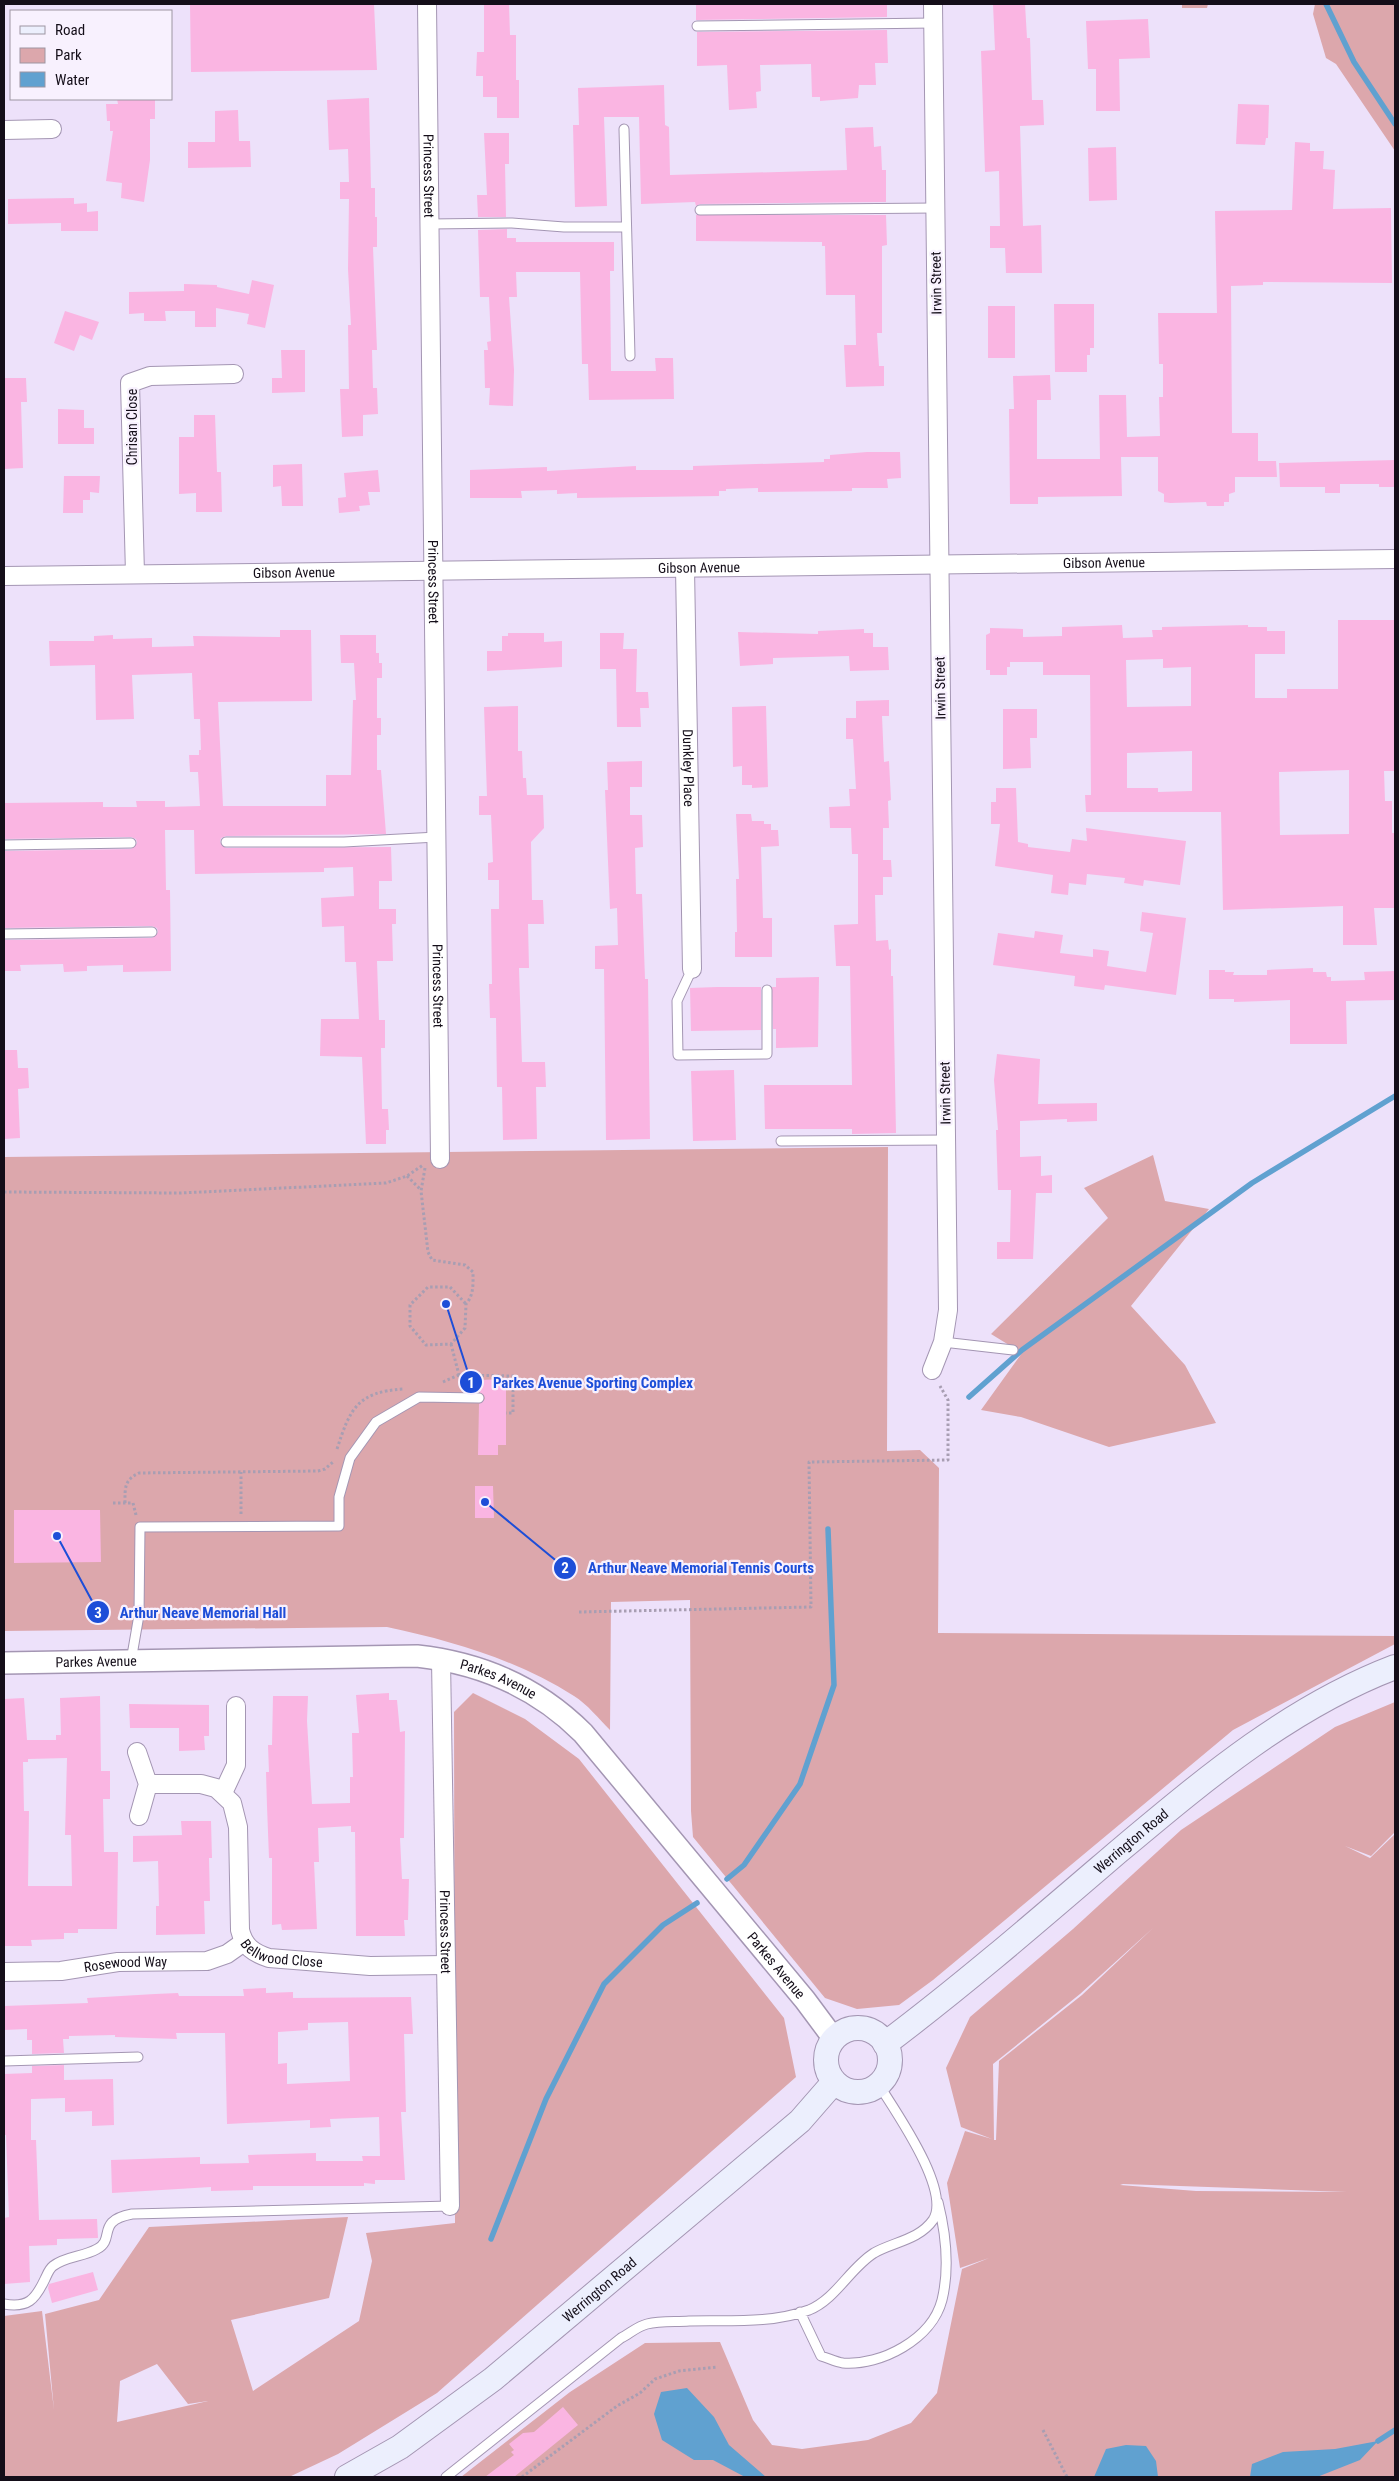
<svg xmlns="http://www.w3.org/2000/svg" width="1399" height="2481" font-family="'Roboto Condensed',sans-serif">
  <style>
    .green { fill: #dca7ac; fill-rule: evenodd }
    .water { fill: #60a1d0 }
    .lines { fill: none; stroke-linecap: round; stroke-linejoin: round }
    .stream { stroke: #60a1d0; stroke-width: 5.5 }
    .building { fill: #fab5e2; fill-rule: evenodd }
    .service-casing { stroke: #a496b3; stroke-width: 11 }
    .minor-casing { stroke: #a496b3; stroke-width: 20 }
    .tertiary-casing { stroke: #a496b3; stroke-width: 24 }
    .secondary-casing { stroke: #a496b3; stroke-width: 26 }
    .path { stroke: #a89eb2; stroke-width: 3; stroke-dasharray: 2.5 2.5; stroke-linecap: butt }
    .service { stroke: #fff; stroke-width: 9 }
    .minor { stroke: #fff; stroke-width: 18 }
    .tertiary { stroke: #fff; stroke-width: 21 }
    .secondary { stroke: #eceffd; stroke-width: 24 }
    .labels { text-anchor: middle; dominant-baseline: central; stroke-width: 4.5; stroke-linejoin: round; paint-order: stroke }
    .street-label { font-size: 14px; fill: #140e19; stroke: #f8f1fe }
    .leader { fill: none; stroke: #1d4ed8; stroke-width: 2 }
    .callout-dot { fill: #1d4ed8; stroke: #f8f1fe; stroke-width: 2 }
    .mark-label { font-size: 15px; text-anchor: middle; font-weight: bold; fill: #fff }
    .callout-label { font-size: 15px; text-anchor: middle; font-weight: bold; fill: #1d4ed8; stroke: #f8f1fe; stroke-width: 4.5; stroke-linejoin: round; paint-order: stroke }
  </style>
  <rect width="100%" height="100%" fill="#ede1fa"/>
  <path class="green" d="M1182 4H1208L1207 8H1182Z
    M1315 4H1395V151L1336 64 1326 58 1313 14Z
    M888 1147 887 1451 920 1450 939 1468 938 1633 1395 1636V1644L1233 1730 933 1980 899 2005 857 2009 825 1998 693 1837 691 1811 690 1600 611 1602 610 1730C599 1719 587 1704 574 1696 517 1660 453 1641 387 1627L4 1631V1157Z
    M1153 1155 1165 1201 1209 1209 1131 1306 1185 1365 1216 1423 1109 1447 1021 1417 981 1410 1022 1353 991 1334 1108 1218 1084 1188Z
    M473 1693 525 1719 579 1759 784 2018 796 2077 437 2393 338 2454 289 2477H4V2316L42 2311 54 2410 45 2314 99 2300 149 2227 348 2217 329 2298 231 2320 253 2391 359 2321 372 2261 366 2233 455 2223 454 1712ZM157 2364 188 2404 208 2401 117 2422 120 2381Z
    M1395 1702V1832L1371 1856 1345 1846 1370 1858 1395 1834V2477H461L570 2392 645 2343 720 2342 753 2420 772 2445 802 2449 868 2440 911 2423 937 2393 962 2269 989 2258 960 2268 947 2183 965 2131 992 2139 961 2127 946 2068 970 2017 1073 1929 1181 1830 1335 1727ZM1153 1928 1082 1995 999 2061 996 2140H994L993 2064 1080 1994ZM1123 2184 1347 2192 1196 2191 1120 2185Z"/>
  <path class="water" d="M687 2388 714 2417 729 2445 766 2477H745L713 2460H694L662 2440 654 2414 661 2392Z
    M1378 2441 1360 2460 1317 2477H1250L1252 2464 1283 2452 1335 2449Z
    M1126 2445 1146 2446 1156 2461 1158 2477H1094L1106 2449Z"/>
  <g class="lines">
    <path class="stream" d="M1326 4 1354 62 1395 124
      M969 1397 1022 1350 1252 1183 1395 1096
      M727 1879 744 1865 800 1784 834 1685 828 1529
      M491 2239 546 2099 604 1984 663 1925 697 1903
      M1378 2441 1395 2430"/>
  </g>
  <path class="building" d="M190 4H374L377 70 191 72Z
    M484 4H509L510 35H516V80H519V118H497V97H483V76H476L477 52H484Z
    M696 4H887V17L696 20Z
    M993 4H1025L1027 38H1030L1032 100H1043L1044 125 1020 126 1023 226 1041 225 1042 273H1006L1005 248H990V226H1000L999 171 985 172 981 51 995 50Z
    M1148 19 1150 58 1119 59 1120 111H1096V69H1088L1086 21Z
    M887 30 888 63H875L876 85H859L858 98 820 101V97H812L811 64 760 65 761 91 756 92 757 108 729 110 727 65 697 66V32Z
    M664 85 665 125 669 127 670 175 847 170 845 128 873 127 874 147 881 146 882 170H886V202L700 204 696 206 695 202 641 204 639 117H604L607 206 575 207 573 125H579L578 88Z
    M369 98 371 188H375V217H377V247H373L377 350H372L373 388H377L378 414 363 415V436L342 437 340 389H349L348 325H351L348 269 349 199H340V182H349L348 149 329 150 327 100Z
    M117 99H155V119H150V160L144 202 121 198 122 183 106 181 113 131H110V121H107L106 104H118Z
    M1238 104 1269 105 1268 138H1266L1265 145 1236 144Z
    M238 110 239 141H250L251 167 188 168V142H215V111Z
    M484 133H509V164H505L506 217H478L477 195H487Z
    M1295 142 1310 143V151H1324L1323 169 1335 170 1333 209 1391 208 1392 283 1263 282V285L1231 286 1232 433H1258V461H1276L1277 477H1235V492L1229 494V502H1224V506H1207L1206 502 1170 503 1164 502V494L1158 491V457H1121L1122 496 1038 497V504H1010L1009 409H1014L1013 376 1050 375 1051 400H1037V459H1100L1099 395H1126L1127 437 1160 436 1159 397H1163V364H1159L1158 313H1217L1215 211 1292 210Z
    M1116 147 1117 200 1089 201 1088 148Z
    M74 198V204L87 203V212L98 211V231H61V223L8 224V199Z
    M696 215H886L887 245 882 246V333H877L879 366H884V386L846 387 844 345H856L855 295H826L825 246H822V242L696 241Z
    M507 229V238H516V242H614V271H610L611 371H656L655 358H673L674 399 589 400 588 364H582L580 272H516L517 297H509L514 370 513 406 489 405 490 388H485L484 350H488L487 342 491 341 489 297H480L478 230Z
    M252 280 274 285 265 328 247 324 249 314 216 308V327H195V311H165L166 321H144V313L129 314V292L184 291V284L217 285V287L249 294Z
    M1054 304H1094V348H1090V355H1087V372H1055Z
    M988 306H1015V358H988Z
    M65 311 99 322 92 340 80 335 74 351 54 343Z
    M281 350H305V392L272 393V378H282Z
    M4 378H26L27 402H21L23 468 4 469Z
    M58 409 84 410V428H94V444H58Z
    M194 415H215L217 472H221L222 512H196V493L179 494V437H194Z
    M867 452H900L901 478 887 479 888 488H852V491L758 492V488L726 489V491H719V496L577 498V493L557 494V490L521 491 522 498H470V470L547 467V471L636 466V470H693V466L824 462V459H830V455Z
    M1395 460V487H1379V484H1340V493H1325V487H1280L1279 463Z
    M302 464 303 506H282L281 486 273 487V465Z
    M378 470 380 492H368L370 505 359 506 360 511 339 513 338 498 346 497 344 473Z
    M64 476H100L99 493 90 492V500H83V513H63Z
    M1338 620H1395V771H1384L1385 801H1392V833H1395V908H1374L1377 945H1343V906L1223 910 1221 812H1086L1085 795H1091L1090 675H1043V662H1010V667H1007V675H990V670H986V635L990 633V628L1023 629V637L1062 636V627L1122 625 1123 638 1153 637 1152 630H1162V627L1248 625V627H1267V631H1285V654H1255V698H1287V689H1338ZM1163 659V668L1191 667V706L1127 707 1126 660ZM1192 751V791L1158 792V788H1127V753ZM1349 770V834L1280 835 1279 772Z
    M864 629V633H873V647H888L889 670 850 671 849 656 773 658V664L740 666 738 632 818 634V631Z
    M280 630H311L312 701 218 702 223 806H326V775H351L353 700H356L354 663H341L340 635H376V653H379V663H382V678H377V718H381V735H377V770H381L386 834 226 836 221 838 220 842 226 848 391 847 392 881H379V909H396V924H392L393 961H377L379 1020H385V1048H381L382 1109H388L389 1130H386V1144H366L362 1057 320 1056 321 1019H359L356 962H345L344 926 322 927 321 898 354 896 353 867 324 868V872L195 874 194 830H165L166 890H170L171 971 123 972V965L87 966V971L64 972 63 964 20 965 21 971H4V940L152 938 158 932 157 928 152 926 4 928V851L131 849 137 843 136 839 131 837 4 839V803L103 802V807H137L136 801H165V807L200 806 198 772H190L189 755H199V750H201L200 719H194L192 673 132 675 134 719 96 720 95 665 50 666 49 641H94V636L113 635V639L152 638V647L194 646 193 636 280 637Z
    M508 633H544V642L562 641V667L487 671V651H502V636H508Z
    M600 633H624L623 649H637L636 692H648L649 708H640L641 727H617L616 669H600Z
    M889 700V716H882L884 762 889 761 891 800 888 801 889 828H883V860H891L892 877H883V895H875L876 941 888 940 889 950 891 949V976H893L896 1133 852 1134V1129H765L764 1085H852L850 966H836L834 925 858 924V854H852L851 828H830L829 807 850 806 849 789H856L853 739H846V718H856V701Z
    M518 706V751H522L523 778H526L527 795H543L544 828 531 842 532 900H543L544 924H528L529 968H519L522 1062H545L546 1087H536L537 1139 503 1140 502 1087H497L496 1018H490L489 984H492L491 909H499V880H488V863L493 862 491 815H479V796H487L484 707Z
    M766 706 768 787 752 788V785H742V766L733 767 732 707Z
    M1003 709H1037V738H1030L1031 768 1003 769Z
    M642 761V787H630V815H642L643 847 635 848 636 894H642L645 979H648L650 1139 606 1140 604 969H595V946L618 945 617 908 610 909 605 790H608L607 762Z
    M996 788H1016L1018 842 1028 844V847L1070 852 1072 839 1087 841 1086 828 1186 841 1180 885 1144 880 1143 886 1124 883 1125 878 1087 874 1086 885 1069 883 1068 895 1051 893 1053 875 995 866 1000 824H991V802H996Z
    M736 814H751L752 821H764V824H771V830H778L779 846 761 847 763 918H772V957H735V932H737L736 879H739Z
    M1142 912 1186 918 1176 995 1105 985 1104 990 1074 986 1075 976 993 965 998 933 1034 938 1035 931 1063 935 1060 953 1093 957V949L1109 951 1107 966 1146 972 1153 933 1140 931Z
    M1313 968V972H1326L1327 977H1331V981L1365 980 1364 972 1395 971V1000L1346 1001 1347 1044H1290V1000L1234 1002V999H1209V970H1225V972H1234L1233 975H1267V970Z
    M819 977 818 1047 776 1048V1029H773L772 987H776V978Z
    M717 987H761V1030L691 1031 690 988Z
    M4 1050H17L18 1068H28L29 1088 18 1089 20 1138 4 1139Z
    M997 1054 1040 1059 1038 1104 1097 1103V1121L1067 1122V1119L1020 1121V1157L1041 1156V1176L1052 1175V1193H1036L1033 1259H997V1242H1010L1011 1190H998L996 1130H998L994 1080Z
    M734 1070 736 1140 693 1141 691 1071Z
    M506 1379V1445H498V1455H478L479 1404 485 1399 484 1395 479 1392 480 1380Z
    M475 1486H493L494 1518H475Z
    M14 1510H100L101 1562 14 1563Z
    M389 1693V1700H397L400 1732 405 1731 404 1838H400L402 1879H409L408 1920H404L405 1936H356L355 1832H351V1826L318 1828 319 1862H314L317 1929 282 1930 281 1924 272 1925V1858H269L267 1806 266 1772H269L268 1745H272L273 1696H308L307 1721 312 1804 350 1803V1777H353L352 1733H359L356 1695Z
    M100 1696 101 1771H110V1799H103L104 1852H118L117 1929H78V1933H64V1939L31 1940 32 1946H4V1699L24 1698 27 1740H56V1735H61L60 1698ZM67 1758 65 1835H71L72 1886H28L29 1811H24L23 1762H28V1759Z
    M129 1704 209 1705V1736H204L205 1750 179 1751V1728H130Z
    M181 1821H211L212 1858H209L210 1901H204L205 1934 156 1935V1906H159L158 1861 133 1862V1836L182 1835Z
    M266 1988V1993L293 1992V1998L411 1997 413 2034H404L406 2112H401L405 2180H375V2184L364 2183V2186H253V2190L211 2191V2187L112 2193 111 2160 200 2157V2164L249 2163 248 2155 316 2153V2161H363L362 2156H380L379 2117 330 2119 331 2127 310 2128V2120L227 2124 225 2033H176L177 2039 115 2037V2035L69 2036V2039H63L64 2053 32 2054V2040H27V2029L4 2030V2006L88 2003 87 1998 155 1994 178 1993 179 1996H244L243 1989ZM348 2022 350 2081 287 2084V2063L278 2064V2032L308 2030V2023Z
    M64 2065V2080L113 2079 114 2125 92 2126V2111L65 2112V2098L31 2099V2140H36L39 2220 97 2219 98 2238 57 2239V2245L29 2246 30 2282 4 2284V2218L9 2217 6 2135H4V2074L32 2073V2066Z
    M93 2272 98 2290 52 2303 48 2288 49 2284Z
    M563 2407 578 2425 514 2477H485L514 2455 511 2452 514 2450 509 2444 523 2433 534 2432Z"/>
  <g class="lines">
    <defs>
      <path id="service" d="M697 26 933 23
        M624 129 630 356
        M700 210 935 208
        M430 224 512 223 564 227H626
        M226 842H344L437 837
        M4 845 131 843
        M4 934 152 932
        M692 969 677 1001 678 1055 767 1054V990
        M781 1141 946 1140
        M943 1342 1013 1350
        M131 1661 139 1615 140 1527 339 1526V1497L350 1458 376 1422 419 1397 479 1398
        M4 2061 138 2057
        M4 2304C28 2308 35 2300 45 2279 47 2275 49 2269 53 2266 66 2256 83 2257 97 2249 116 2239 95 2221 132 2214L450 2206
        M800 2312 821 2356C828 2358 836 2362 843 2363 881 2366 932 2339 942 2300 950 2267 946 2234 938 2202
        M446 2477 621 2338C629 2334 638 2326 647 2324 660 2321 675 2322 689 2321 728 2320 771 2324 809 2310 836 2299 850 2268 874 2253 893 2242 919 2240 933 2220 952 2191 895 2111 879 2085"/>
      <g id="minor">
        <path id="s1" d="M427 4 440 1159"/>
        <path d="M4 130 52 129"/>
        <path id="s2" d="M685 568 692 969"/>
        <path d="M135 574 130 383 150 376 234 374"/>
        <path id="s3" d="M4 576 1395 559"/>
        <path d="M932 1370 943 1342 948 1310 933 4"/>
        <path id="s4" d="M441 1660 450 2206"/>
        <path d="M137 1752 148 1784 139 1816"/>
        <path id="s5" d="M148 1784H201L216 1788 232 1803 238 1827 240 1930C244 1947 254 1953 269 1958L370 1966 446 1965"/>
        <path d="M223 1793 236 1765V1706"/>
        <path id="s6" d="M4 1972 61 1971 118 1962 207 1961 227 1954 244 1942"/>
      </g>
      <g id="tertiary">
        <path id="s7" d="M4 1663 417 1656C481 1663 537 1687 583 1733L805 2000 834 2039"/>
      </g>
      <g id="secondary">
        <circle cx="858" cy="2060" r="32"/>
        <path id="s8" d="M885 2044C966 1983 1042 1917 1119 1851 1205 1779 1290 1707 1395 1667"/>
        <path id="s9" d="M347 2477 400 2447 493 2379 800 2121 834 2082"/>
      </g>
    </defs>
    <use href="#service" class="service-casing"/>
    <use href="#minor" class="minor-casing"/>
    <use href="#tertiary" class="tertiary-casing"/>
    <use href="#secondary" class="secondary-casing"/>
    <path class="path" d="M425 1168 421 1191 428 1252 432 1260 465 1265 473 1272C473 1284 474 1295 466 1304L465 1328 451 1344 426 1345 410 1326V1305L428 1287H450L466 1304
      M407 1176 421 1190
      M4 1192 181 1193 386 1183 407 1176 423 1165
      M451 1344 459 1375
      M443 1382 459 1375 513 1376V1413H506
      M337 1449C350 1409 357 1392 403 1389
      M113 1503H133L136 1515
      M125 1503C125 1488 124 1480 139 1473L318 1471 325 1469 333 1462
      M241 1514V1472
      M579 1612 811 1607 809 1462 948 1460V1400L940 1386
      M1043 2430 1067 2477
      M522 2477 617 2406 640 2393 655 2379 679 2371 718 2367"/>
    <use href="#service" class="service"/>
    <use href="#minor" class="minor"/>
    <use href="#tertiary" class="tertiary"/>
    <use href="#secondary" class="secondary"/>
  </g>
  <g class="labels">
    <g class="street-label">
      <text stroke="none"><textPath href="#s1" startOffset="172">Princess Street</textPath></text>
      <text transform="translate(936 283) rotate(-91)">Irwin Street</text>
      <text transform="translate(132 427) rotate(-90)">Chrisan Close</text>
      <text stroke="none"><textPath href="#s3" startOffset="1100">Gibson Avenue</textPath></text>
      <text stroke="none"><textPath href="#s3" startOffset="695">Gibson Avenue</textPath></text>
      <text stroke="none"><textPath href="#s3" startOffset="290">Gibson Avenue</textPath></text>
      <text stroke="none"><textPath href="#s1" startOffset="578">Princess Street</textPath></text>
      <text transform="translate(940 688) rotate(-91)">Irwin Street</text>
      <text stroke="none"><textPath href="#s2" startOffset="200">Dunkley Place</textPath></text>
      <text stroke="none"><textPath href="#s1" startOffset="982">Princess Street</textPath></text>
      <text transform="translate(945 1093) rotate(-91)">Irwin Street</text>
      <text stroke="none"><textPath href="#s7" startOffset="92">Parkes Avenue</textPath></text>
      <text stroke="none"><textPath href="#s7" startOffset="498">Parkes Avenue</textPath></text>
      <text stroke="none"><textPath href="#s8" startOffset="319">Werrington Road</textPath></text>
      <text stroke="none"><textPath href="#s4" startOffset="272">Princess Street</textPath></text>
      <text stroke="none"><textPath href="#s5" startOffset="272">Bellwood Close</textPath></text>
      <text stroke="none"><textPath href="#s6" startOffset="122">Rosewood Way</textPath></text>
      <text stroke="none"><textPath href="#s7" startOffset="902">Parkes Avenue</textPath></text>
      <text stroke="none"><textPath href="#s9" startOffset="315">Werrington Road</textPath></text>
    </g>
  </g>
  <path class="leader" d="M446 1304L471 1382M485 1502L565 1568M57 1536L98 1612"/>
  <g class="callout-dot">
    <circle cx="446" cy="1304" r="5"/>
    <circle cx="485" cy="1502" r="5"/>
    <circle cx="57" cy="1536" r="5"/>
    <circle cx="471" cy="1382" r="12"/>
    <circle cx="565" cy="1568" r="12"/>
    <circle cx="98" cy="1612" r="12"/>
  </g>
  <g class="mark-label">
    <text x="471" y="1388">1</text>
    <text x="565" y="1573">2</text>
    <text x="98" y="1618">3</text>
  </g>
  <g class="callout-label">
    <text x="593" y="1388">Parkes Avenue Sporting Complex</text>
    <text x="701" y="1573">Arthur Neave Memorial Tennis Courts</text>
    <text x="203" y="1618">Arthur Neave Memorial Hall</text>
  </g>
  <rect width="1399" height="2481" fill="none" stroke="#140e19" stroke-width="10"/>
  <rect x="10" y="10" width="162" height="90" fill="#f8f1fe" stroke="#9d96a2"/>
  <rect x="20" y="26" width="25" height="8" fill="#eceffd" stroke="#9d96a2"/>
  <text x="55" y="35" font-size="15" fill="#140e19">Road</text>
  <rect x="20" y="48" width="25" height="15" fill="#dca7ac" stroke="#9d96a2"/>
  <text x="55" y="60" font-size="15" fill="#140e19">Park</text>
  <rect x="20" y="72" width="25" height="15" fill="#60a1d0" stroke="#9d96a2"/>
  <text x="55" y="85" font-size="15" fill="#140e19">Water</text>
</svg>
